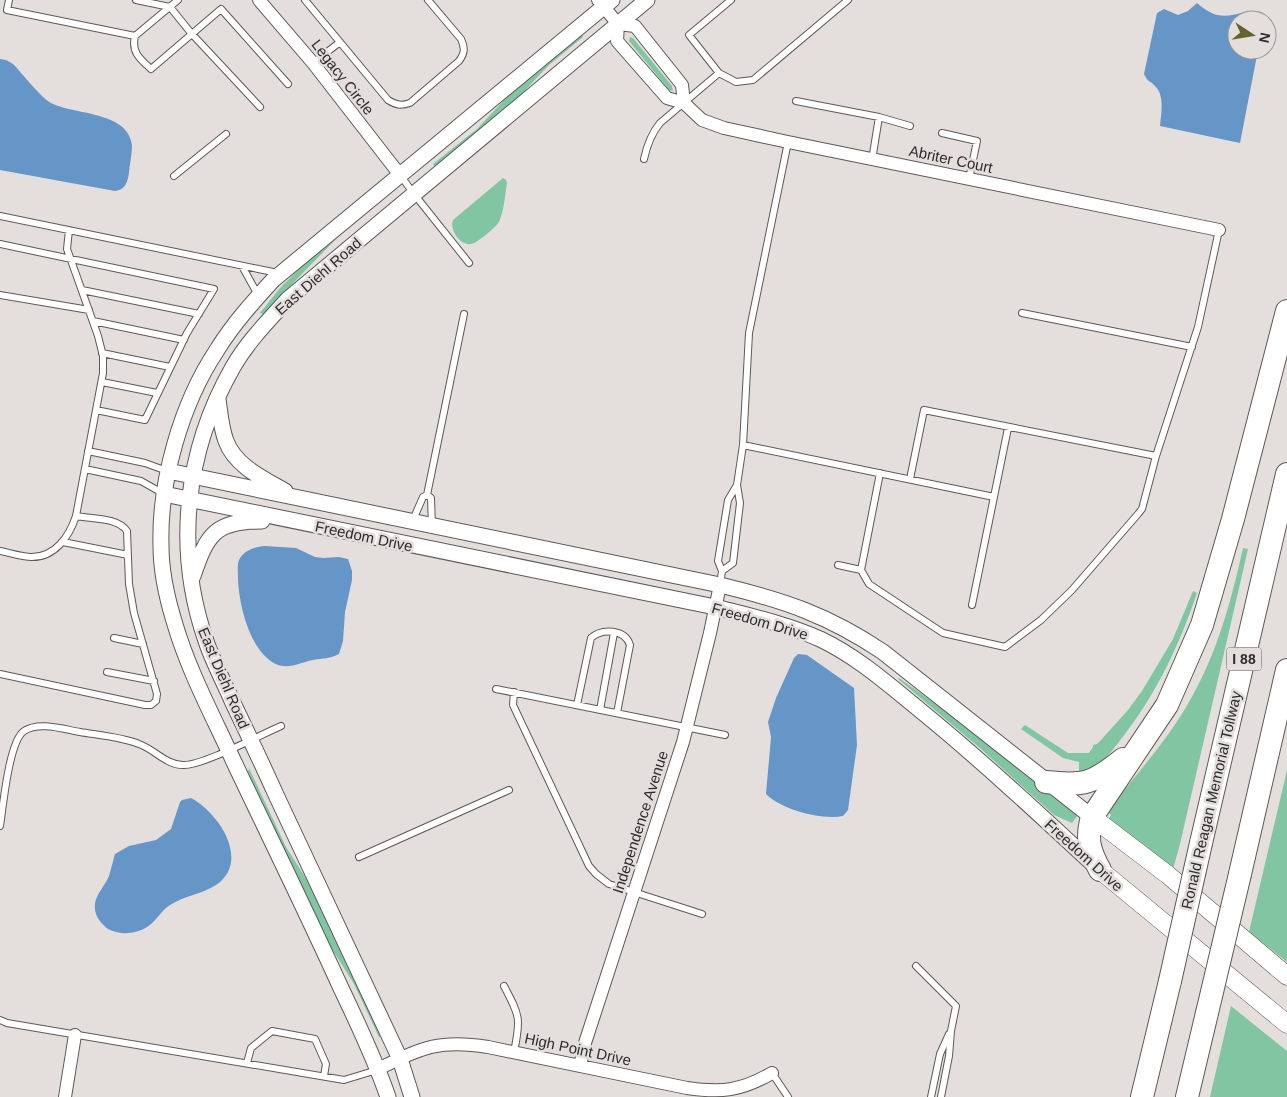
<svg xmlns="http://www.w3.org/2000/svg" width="1287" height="1097" font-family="Helvetica,sans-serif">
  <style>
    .green { fill: #81c5a3 }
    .water { fill: #6596c7 }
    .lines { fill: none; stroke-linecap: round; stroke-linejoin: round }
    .service-casing { stroke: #5e5957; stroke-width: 8 }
    .minor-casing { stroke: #5e5957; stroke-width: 14 }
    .tertiary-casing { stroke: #5e5957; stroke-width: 17 }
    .secondary-casing { stroke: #5e5957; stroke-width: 19 }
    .motorway-casing { stroke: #5e5957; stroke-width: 24 }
    .service { stroke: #fff; stroke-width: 6 }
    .minor { stroke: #fff; stroke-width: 12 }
    .tertiary { stroke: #fff; stroke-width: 15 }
    .secondary { stroke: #fff; stroke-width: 18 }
    .motorway { stroke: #fff; stroke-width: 22 }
    .motorway-bridge-casing { stroke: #5e5957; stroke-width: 24; stroke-linecap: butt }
    .motorway-bridge { stroke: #fff; stroke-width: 22 }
    .labels { text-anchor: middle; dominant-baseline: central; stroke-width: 5; stroke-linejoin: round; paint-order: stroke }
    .shield { fill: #e4dedc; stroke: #656160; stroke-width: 1 }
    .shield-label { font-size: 14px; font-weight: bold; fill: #2e2c2b }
    .street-label { font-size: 15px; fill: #2e2c2b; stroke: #e4dedc }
  </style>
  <rect width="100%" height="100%" fill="#e4dedc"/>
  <path class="green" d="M581 33 583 37 549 65 512 104 435 167 433 164 477 129 515 88Z
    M630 37 633 38 672 86 673 91 669 90 629 41Z
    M503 178 506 180 507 183C505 195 504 211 499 222 496 227 476 244 471 244 460 246 449 229 453 220Z
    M337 238 263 314 260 313 280 288 301 267Z
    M1243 548 1248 549 1180 844 1173 869 1109 819 1111 815 1107 811C1135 776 1167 741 1189 702 1217 654 1231 602 1243 548Z
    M1193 591 1197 593C1179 645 1159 689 1125 734 1112 750 1102 769 1079 771V762L1063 758 1021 729 1025 725 1068 753H1089L1093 747V745L1097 744 1101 740 1128 710 1142 691 1173 639Z
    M899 678 943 709 1078 815 1072 823 1054 815 981 749 898 679Z
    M249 768 286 847 314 891 382 1037H379L354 984 325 938 248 772Z
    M1287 770V962L1249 932Z
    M1231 1006 1287 1051V1097H1210Z"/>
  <path class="water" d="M1197 3C1214 18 1224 18 1245 12L1252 20H1237V50H1258L1240 143 1160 126C1161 114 1165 95 1155 86 1150 80 1148 83 1144 74L1157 13 1164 9 1178 15 1188 11Z
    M0 59 6 60 13 64C22 73 41 98 51 103 74 115 128 111 132 145 132 153 130 164 129 172 128 182 125 190 115 191L0 170Z
    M265 546 296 548 315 557 323 558 339 557 348 559 352 571V580L345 612 343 641 339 654C330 659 323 658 313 660 299 663 286 671 272 662 249 647 239 605 238 579 238 573 237 565 239 560 244 550 255 547 265 546Z
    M798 654 807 655 854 688 857 745 848 810 843 816C821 820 782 810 766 794L771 737 768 722 776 698 794 658Z
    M191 798C219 813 251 861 216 885 202 894 184 896 170 905 162 910 158 918 151 924 140 934 121 936 108 929 104 926 98 920 96 914 91 898 103 890 109 876 111 869 113 861 115 854L129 846 156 840 171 829 180 802 182 800Z"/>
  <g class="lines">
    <defs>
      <path id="service" d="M9 0 7 10 135 36 178 0
        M136 0 170 7 191 33 260 107
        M305 0 388 100C396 105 401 106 410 103L459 61C465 53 465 48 461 39L428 0
        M731 0 689 35 719 73 736 82 753 80 848 0
        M135 36C131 52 140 59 151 69L221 9 288 84
        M313 63 340 42
        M796 101 879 117 910 126
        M942 133 977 141 969 179
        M644 159C647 145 651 134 660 123L719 73
        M872 160 879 117
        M400 175 414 194 469 263
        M174 176 226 134
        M0 216 278 273
        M0 244 214 289 187 333 145 420 96 410
        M242 266 258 295
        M82 290 199 314
        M0 295 89 310
        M1022 313 1192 347
        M93 321 184 340
        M102 353 170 367
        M102 382 157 393
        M743 445 994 497
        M88 451 145 463 167 471
        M1156 456 1198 327 1219 230
        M85 469 141 481 164 494
        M880 473 861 570 869 584 943 633 1005 647 1041 620 1072 590 1138 514 1142 509 1156 456 924 410 910 479
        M427 495 431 498 432 526
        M412 522 423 497 427 495 464 314
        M63 542 128 555
        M0 551C10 553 22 557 32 557 55 557 69 537 76 516L103 373V356L98 336 67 249 69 230
        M838 565 861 570
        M722 571 733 563 740 503 737 485
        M720 585 722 571 718 561 728 500 737 485 743 445 749 333 788 142
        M972 605 1008 428
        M114 638 143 644
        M107 672 154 681
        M0 674 145 705H151L156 701 157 694 134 613 129 584 127 531C117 517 92 519 76 516
        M496 689 725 735
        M514 692 513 705 589 866 596 874 609 884 702 914
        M577 705 591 638C602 628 625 629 630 645L617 713
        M600 710 614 633
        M0 826C3 807 9 741 24 731 39 721 63 729 80 732 98 735 122 737 139 744 154 749 166 765 183 765 202 766 260 735 281 726
        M359 857 509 790
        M916 966 956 1006 951 1031 949 1056 941 1097
        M504 986C520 1016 521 1019 514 1052
        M0 1020 7 1023 344 1080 377 1070
        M247 1063 251 1048 272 1031 315 1039 326 1064 324 1076
        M772 1073 788 1097
        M931 1097 940 1054 949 1034"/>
      <path id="minor" d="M259 0 313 63 400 175
        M598 0 618 24 617 41 667 98 684 103 702 120 724 128 788 142 1219 230
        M618 24 635 26 682 85 684 103
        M580 1066 585 1043 683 742 710 633 720 585
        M378 1069C422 1048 438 1039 488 1047L687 1088C721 1093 741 1091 772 1073
        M65 1097 75 1035"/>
      <path id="tertiary" d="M218 399C220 413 221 428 226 441 235 466 264 479 285 491
        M168 471 720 585C783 600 828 615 883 652L1092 817
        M164 494 715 607C750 616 786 624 820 639 858 657 889 685 921 711 981 760 1038 813 1094 865
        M193 576C207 535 214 521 262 521
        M388 1097C375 1059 357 1022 340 986 306 911 269 836 234 762 213 716 188 670 174 621 167 598 161 571 161 546 159 482 181 404 217 350 233 324 253 302 273 280L612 0
        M412 1097 400 1059C359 972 318 885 277 797 263 766 248 734 233 703 224 682 213 662 206 641 174 549 185 451 233 367 248 341 269 320 288 299L647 0"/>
      <path id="secondary" d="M1092 817 1168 875 1287 976
        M1100 870 1287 1024"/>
      <path id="motorway" d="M1046 782C1085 786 1092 784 1123 759
        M1201 843 1287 474
        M1100 870C1089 850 1086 839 1092 817L1167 705 1202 625 1233 519 1287 311
        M1240 874 1287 670
        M1142 1097 1170 981
        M1187 1097 1207 1013"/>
    </defs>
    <use href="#service" class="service-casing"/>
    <use href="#minor" class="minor-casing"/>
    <use href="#tertiary" class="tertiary-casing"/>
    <use href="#secondary" class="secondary-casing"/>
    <use href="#motorway" class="motorway-casing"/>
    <use href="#service" class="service"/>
    <use href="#minor" class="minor"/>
    <use href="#tertiary" class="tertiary"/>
    <use href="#secondary" class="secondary"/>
    <use href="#motorway" class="motorway"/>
    <defs>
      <path id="motorway-bridge" d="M1170 981 1201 843
        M1207 1013 1240 874"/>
    </defs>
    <use href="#motorway-bridge" class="motorway-bridge-casing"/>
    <use href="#motorway-bridge" class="motorway-bridge"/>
  </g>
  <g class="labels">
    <rect class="shield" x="1226.5" y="647.5" width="35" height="23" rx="4"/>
    <g class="shield-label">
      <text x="1244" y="659">I 88</text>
    </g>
    <g class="street-label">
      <text transform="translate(343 77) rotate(52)">Legacy Circle</text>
      <text transform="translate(951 159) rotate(12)">Abriter Court</text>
      <text transform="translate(318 276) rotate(-41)">East Diehl Road</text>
      <text transform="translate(364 536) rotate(12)">Freedom Drive</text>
      <text transform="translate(760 621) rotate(16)">Freedom Drive</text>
      <text transform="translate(224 678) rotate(67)">East Diehl Road</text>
      <text transform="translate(1211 800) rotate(-77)">Ronald Reagan Memorial Tollway</text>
      <text transform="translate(640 822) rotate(-72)">Independence Avenue</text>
      <text transform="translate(1084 855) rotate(42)">Freedom Drive</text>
      <text transform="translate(578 1049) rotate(12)">High Point Drive</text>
    </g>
  </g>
  <g transform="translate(1252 35) rotate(102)"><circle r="24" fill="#e4dedc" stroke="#9b9795"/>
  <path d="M0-4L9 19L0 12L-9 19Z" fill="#626330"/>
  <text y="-8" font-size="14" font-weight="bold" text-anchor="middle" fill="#2e2c2b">N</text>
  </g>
</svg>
